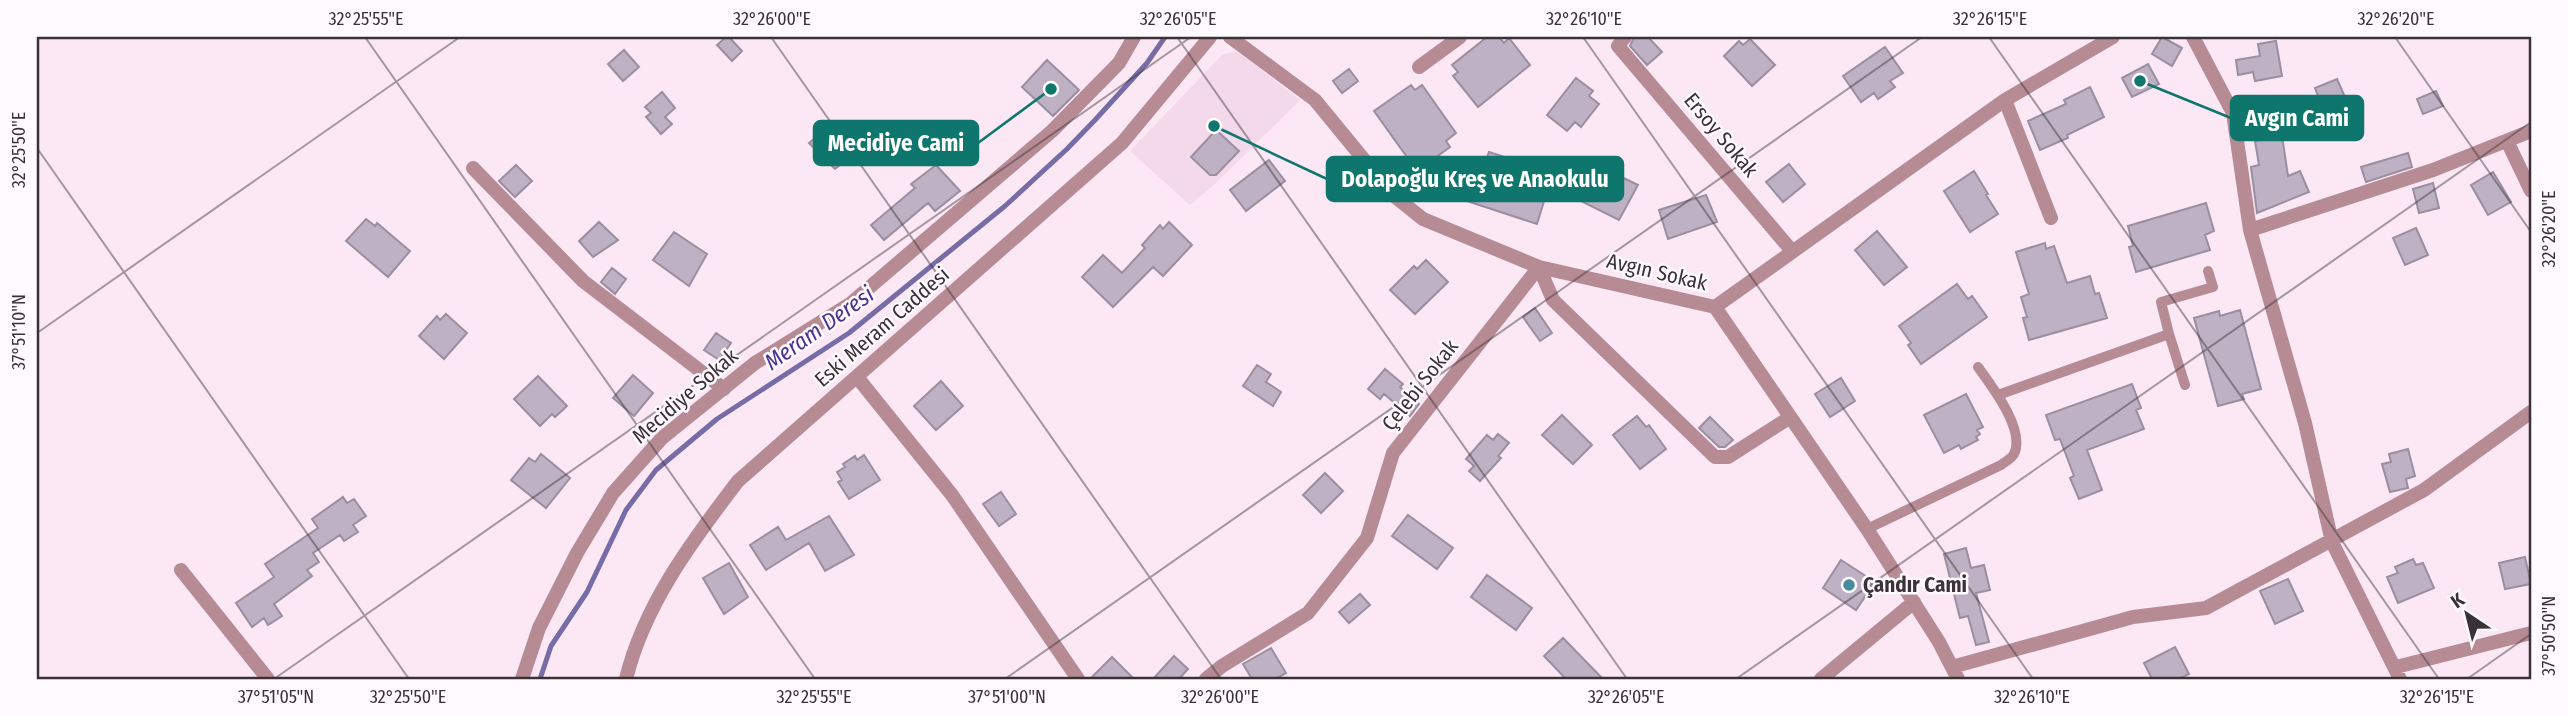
<svg xmlns="http://www.w3.org/2000/svg" width="2568" height="716" font-family="'Fira Sans Condensed',sans-serif">
  <style>
    .built { fill: #f4d9ea }
    .lines { fill: none; stroke-linecap: round; stroke-linejoin: round }
    .stream { stroke: #766ca6; stroke-width: 5 }
    .building { fill: #bdb1c3; stroke: #9a8ea0; stroke-width: 2 }
    .service { stroke: #b68b94; stroke-width: 10 }
    .minor { stroke: #b68b94; stroke-width: 14 }
    .tertiary { stroke: #b68b94; stroke-width: 14 }
    .ticks { fill: none; stroke: #3a3237; stroke-width: 2; stroke-opacity: 0.45 }
    .poi-dot { fill: #488b9b; stroke: #fefafd; stroke-width: 2.5 }
    .labels { text-anchor: middle; dominant-baseline: central; stroke-width: 5; stroke-linejoin: round; paint-order: stroke }
    .street-label { font-size: 21px; fill: #3a3237; stroke: #fefafd }
    .poi-label { font-size: 21px; font-weight: bold; fill: #3a3237; stroke: #fefafd; text-anchor: start }
    .water-label { font-size: 23px; font-style: italic; fill: #4a3391; stroke: #fefafd }
    .leader { fill: none; stroke: #0f766e; stroke-width: 2.5 }
    .callout-dot { fill: #0f766e; stroke: #fefafd; stroke-width: 2.5 }
    .callout { fill: #0f766e; stroke: #0f766e; stroke-width: 2.5 }
    .callout-label { font-size: 23px; text-anchor: middle; font-weight: bold; fill: #fff }
    .neatline { fill: none; stroke: #3a3237; stroke-width: 2.5 }
    .ticks-label { font-size: 18px; text-anchor: middle; fill: #3a3237 }
  </style>
  <rect width="100%" height="100%" fill="#fce7f5"/>
  <path class="built" d="M1236 52 1250 61 1300 100 1216 183 1190 205 1130 151 1223 54Z"/>
  <g class="lines">
    <path class="stream" d="M540 679 551 646 587 592 626 510 656 470 717 419 849 333 1005 206 1067 149 1095 120 1147 63 1165 37"/>
  </g>
  <path class="building" d="M726 37H729L742 51 732 61 717 45Z
    M1487 37H1499L1504 43 1509 38 1530 65 1478 107 1453 76 1458 72 1452 65Z
    M1634 37H1648L1662 52 1647 65 1630 46Z
    M2162 37 2182 48 2172 66 2152 54Z
    M1750 39 1775 65 1752 86 1724 56 1739 41 1743 45Z
    M2276 41 2282 76 2255 81 2253 72 2238 75 2236 60 2260 56 2258 44Z
    M1885 47 1903 73 1890 81 1895 87 1878 99 1874 93 1861 102 1843 76Z
    M624 50 639 67 623 81 608 64Z
    M1047 60 1079 90 1053 116 1022 87Z
    M2148 64 2159 84 2132 97 2122 78Z
    M1349 69 1358 81 1342 93 1333 81Z
    M1576 78 1593 91 1589 96 1599 104 1581 127 1575 122 1567 131 1547 115Z
    M2337 79 2345 97 2340 99 2343 107 2325 114 2315 88Z
    M1411 85 1415 90 1422 85 1456 133 1446 141 1450 147 1417 171 1374 111Z
    M2090 87 2104 117 2067 135 2068 138 2040 150 2028 121 2066 104 2064 100Z
    M2436 91 2443 106 2423 114 2417 99Z
    M662 92 675 108 665 117 672 124 661 134 646 117 651 113 645 107Z
    M831 124 857 152 835 169 809 143Z
    M1216 130 1239 151 1216 175H1210L1191 157Z
    M2282 136 2288 176 2300 171 2309 192 2257 213 2251 167 2259 165 2255 141Z
    M1489 152 1546 170 1542 182 1549 185 1537 224 1467 201 1481 159 1486 160Z
    M2408 153 2412 167 2366 182 2361 167Z
    M1269 160 1285 181 1246 211 1230 190Z
    M1595 164 1638 185 1619 220 1577 199Z
    M1789 164 1805 184 1783 202 1766 182Z
    M516 165 532 181 515 197 499 181Z
    M936 165 960 191 935 211 928 203 884 240 871 225 915 188 911 184Z
    M1974 171 1988 194 1986 195 1998 214 1970 232 1944 191Z
    M2493 172 2511 202 2488 215 2471 185Z
    M2433 183 2439 208 2419 213 2413 189Z
    M1706 195 1717 222 1668 239 1659 210Z
    M2206 203 2214 231 2205 235 2210 250 2136 272 2129 247 2133 246 2128 226Z
    M366 219 375 226 377 223 410 251 388 277 346 241Z
    M599 222 618 240 593 257 579 241Z
    M1169 222 1192 245 1163 276 1153 267 1113 307 1082 277 1103 255 1122 273 1145 248 1142 245 1160 225 1163 229Z
    M2416 228 2428 255 2405 265 2393 238Z
    M1877 231 1907 267 1884 285 1855 250Z
    M674 232 707 254 689 286 653 260Z
    M2045 243 2046 249 2054 246 2067 283 2090 276 2095 294 2099 293 2107 318 2029 340 2023 318 2027 317 2021 297 2029 294 2016 252Z
    M1426 260 1448 282 1415 314 1390 290 1414 266 1417 269Z
    M612 268 626 279 615 294 601 282Z
    M1957 284 1968 299 1972 296 1987 317 1921 364 1908 345 1911 343 1899 326Z
    M1535 308 1552 333 1540 341 1523 317Z
    M2240 310 2261 389 2242 394 2244 399 2218 406 2194 318 2219 311 2220 316Z
    M446 314 467 333 444 359 419 336 437 316 440 320Z
    M716 333 731 343 719 360 704 350Z
    M1257 365 1271 374 1266 382 1281 392 1273 406 1243 386Z
    M1385 369 1403 384 1400 387 1419 404 1410 416 1384 394 1380 399 1368 389Z
    M633 375 653 393 634 416 613 398Z
    M538 376 567 406 555 417 552 414 540 426 514 399Z
    M1841 378 1855 401 1830 417 1815 394Z
    M941 381 963 406 936 430 914 406Z
    M2132 384 2141 408 2136 410 2144 429 2087 450 2102 490 2079 499 2070 478 2074 476 2060 439 2055 440 2046 415Z
    M1966 394 1983 427 1977 430 1980 434 1976 437 1978 440 1961 449 1959 445 1944 453 1924 415Z
    M1562 415 1592 445 1573 464 1542 435Z
    M1637 416 1646 427 1649 425 1666 449 1640 469 1613 435Z
    M1710 417 1733 440 1725 447H1719L1699 428Z
    M1498 434 1509 443 1498 456 1501 458 1480 481 1469 471 1474 466 1466 459 1487 435 1493 440Z
    M2408 449 2415 476 2406 479 2408 488 2390 492 2382 464 2391 462 2389 454Z
    M541 454 570 478 546 508 511 480 529 458 535 462Z
    M864 455 880 480 849 499 838 482 842 480 837 472 845 467 843 464 855 456 857 460Z
    M1325 473 1343 491 1321 513 1303 495Z
    M1001 492 1016 514 999 526 983 504Z
    M343 497 347 503 354 499 366 516 353 525 358 532 344 541 340 535 313 553 319 562 307 570 312 576 274 604 282 616 268 625 264 618 252 627 236 603 274 577 265 564 318 528 312 519Z
    M1408 515 1453 548 1437 569 1392 536Z
    M829 516 854 555 825 571 809 543 766 570 750 545 778 527 786 540Z
    M1966 548 1971 568 1984 565 1990 590 1976 593 1989 642 1976 645 1968 616 1960 618 1944 554Z
    M2525 557 2531 584 2505 589 2499 563Z
    M2413 559 2416 565 2423 563 2434 588 2398 603 2387 577 2398 573 2395 567Z
    M1841 560 1875 582 1856 610 1823 588Z
    M729 563 748 597 724 614 703 578Z
    M1487 575 1532 608 1516 630 1471 597Z
    M2288 579 2303 611 2275 624 2260 591Z
    M1360 594 1370 605 1349 623 1339 612Z
    M1563 638 1603 679H1566L1544 656Z
    M2175 647 2189 674 2178 679H2152L2144 663Z
    M1271 648 1286 673 1275 679H1252L1243 664Z
    M1174 656 1188 669 1179 679H1153Z
    M1112 657 1134 679H1090Z"/>
  <g class="lines">
    <path class="service" d="M2169 334 2185 385
      M1998 395 2169 334 2161 302 2213 287 2208 271
      M1867 529 2001 465C2005 462 2012 458 2014 454 2026 430 1991 385 1978 367"/>
    <path class="minor" d="M1230 37 1315 100 1393 195 1423 219 1539 267 1715 307 1867 529 1939 642 1958 679
      M1625 37 1618 46 1792 251
      M2193 37 2233 113 2250 230 2305 423 2332 542 2400 679
      M1419 67 1460 37
      M2005 100 2051 218
      M2507 141 2531 191
      M473 168 583 281 724 389
      M2250 230 2433 170 2531 131
      M1715 307 2005 100 2113 37
      M857 377 952 495 1078 679
      M181 570 268 679
      M1952 667 2133 617 2206 608 2424 490 2531 412
      M2396 667 2531 633
      M522 679 539 628 577 553 613 493 662 438 755 363 850 304 1052 131 1119 63 1134 37
      M1206 679 1222 666 1308 613 1367 538 1393 453 1539 267 1553 300 1715 457H1728L1789 418
      M1821 679 1914 602"/>
    <path class="tertiary" d="M626 679C644 605 692 541 738 481L1122 143 1210 37"/>
  </g>
  <path class="ticks" d="M365 37 815 679M771 37 1221 679M1177 37 1627 679M1583 37 2033 679M1989 37 2439 679M2395 37 2531 232M37 148 409 679M37 333 460 37M274 679 1191 37M1005 679 1922 37M1736 679 2531 122M2467 679 2531 634"/>
  <circle class="poi-dot" cx="1849" cy="585" r="7"/>
  <g class="labels">
    <g class="street-label">
      <text transform="translate(1721 135) rotate(50)">Ersoy Sokak</text>
      <text transform="translate(1657 272) rotate(13)">Avgın Sokak</text>
      <text transform="translate(882 327) rotate(-41)">Eski Meram Caddesi</text>
      <text transform="translate(1420 385) rotate(-52)">Çelebi Sokak</text>
      <text transform="translate(685 396) rotate(-41)">Mecidiye Sokak</text>
    </g>
    <g class="poi-label">
      <text x="1863" y="585">Çandır Cami</text>
    </g>
    <g class="water-label">
      <text transform="translate(819 328) rotate(-35)">Meram Deresi</text>
    </g>
  </g>
  <path class="leader" d="M2140 81L2231 118M1051 89L978 143M1214 126L1327 179"/>
  <g class="callout-dot">
    <circle cx="2140" cy="81" r="7"/>
    <circle cx="1051" cy="89" r="7"/>
    <circle cx="1214" cy="126" r="7"/>
  </g>
  <g class="callout">
    <rect x="2231" y="96" width="132" height="44" rx="7"/>
    <rect x="814" y="121" width="164" height="44" rx="7"/>
    <rect x="1327" y="157" width="296" height="44" rx="7"/>
  </g>
  <g class="callout-label">
    <text x="2297" y="126">Avgın Cami</text>
    <text x="896" y="151">Mecidiye Cami</text>
    <text x="1475" y="187">Dolapoğlu Kreş ve Anaokulu</text>
  </g>
  <rect width="2568" height="716" fill="none" stroke="#fefafd" stroke-width="77"/>
  <g transform="translate(2467 614) rotate(325)" stroke="#fefafd" stroke-width="5" paint-order="stroke">
  <path d="M0-5L12 26L0 18L-12 26Z" fill="#3a3237"/>
  <text y="-10" font-size="19" font-weight="bold" text-anchor="middle" fill="#3a3237">K</text>
  </g>
  <rect x="38" y="38" width="2492" height="640" class="neatline"/>
  <g class="ticks-label">
    <text x="366" y="25">32°25'55"E</text>
    <text x="772" y="25">32°26'00"E</text>
    <text x="1178" y="25">32°26'05"E</text>
    <text x="1584" y="25">32°26'10"E</text>
    <text x="1990" y="25">32°26'15"E</text>
    <text x="2396" y="25">32°26'20"E</text>
    <text transform="translate(19 150) rotate(-90)" y="6">32°25'50"E</text>
    <text transform="translate(2549 229) rotate(-90)" y="6">32°26'20"E</text>
    <text transform="translate(19 332) rotate(-90)" y="6">37°51'10"N</text>
    <text transform="translate(2549 636) rotate(-90)" y="6">37°50'50"N</text>
    <text x="276" y="703">37°51'05"N</text>
    <text x="408" y="703">32°25'50"E</text>
    <text x="814" y="703">32°25'55"E</text>
    <text x="1007" y="703">37°51'00"N</text>
    <text x="1220" y="703">32°26'00"E</text>
    <text x="1626" y="703">32°26'05"E</text>
    <text x="2032" y="703">32°26'10"E</text>
    <text x="2437" y="703">32°26'15"E</text>
  </g>
</svg>
